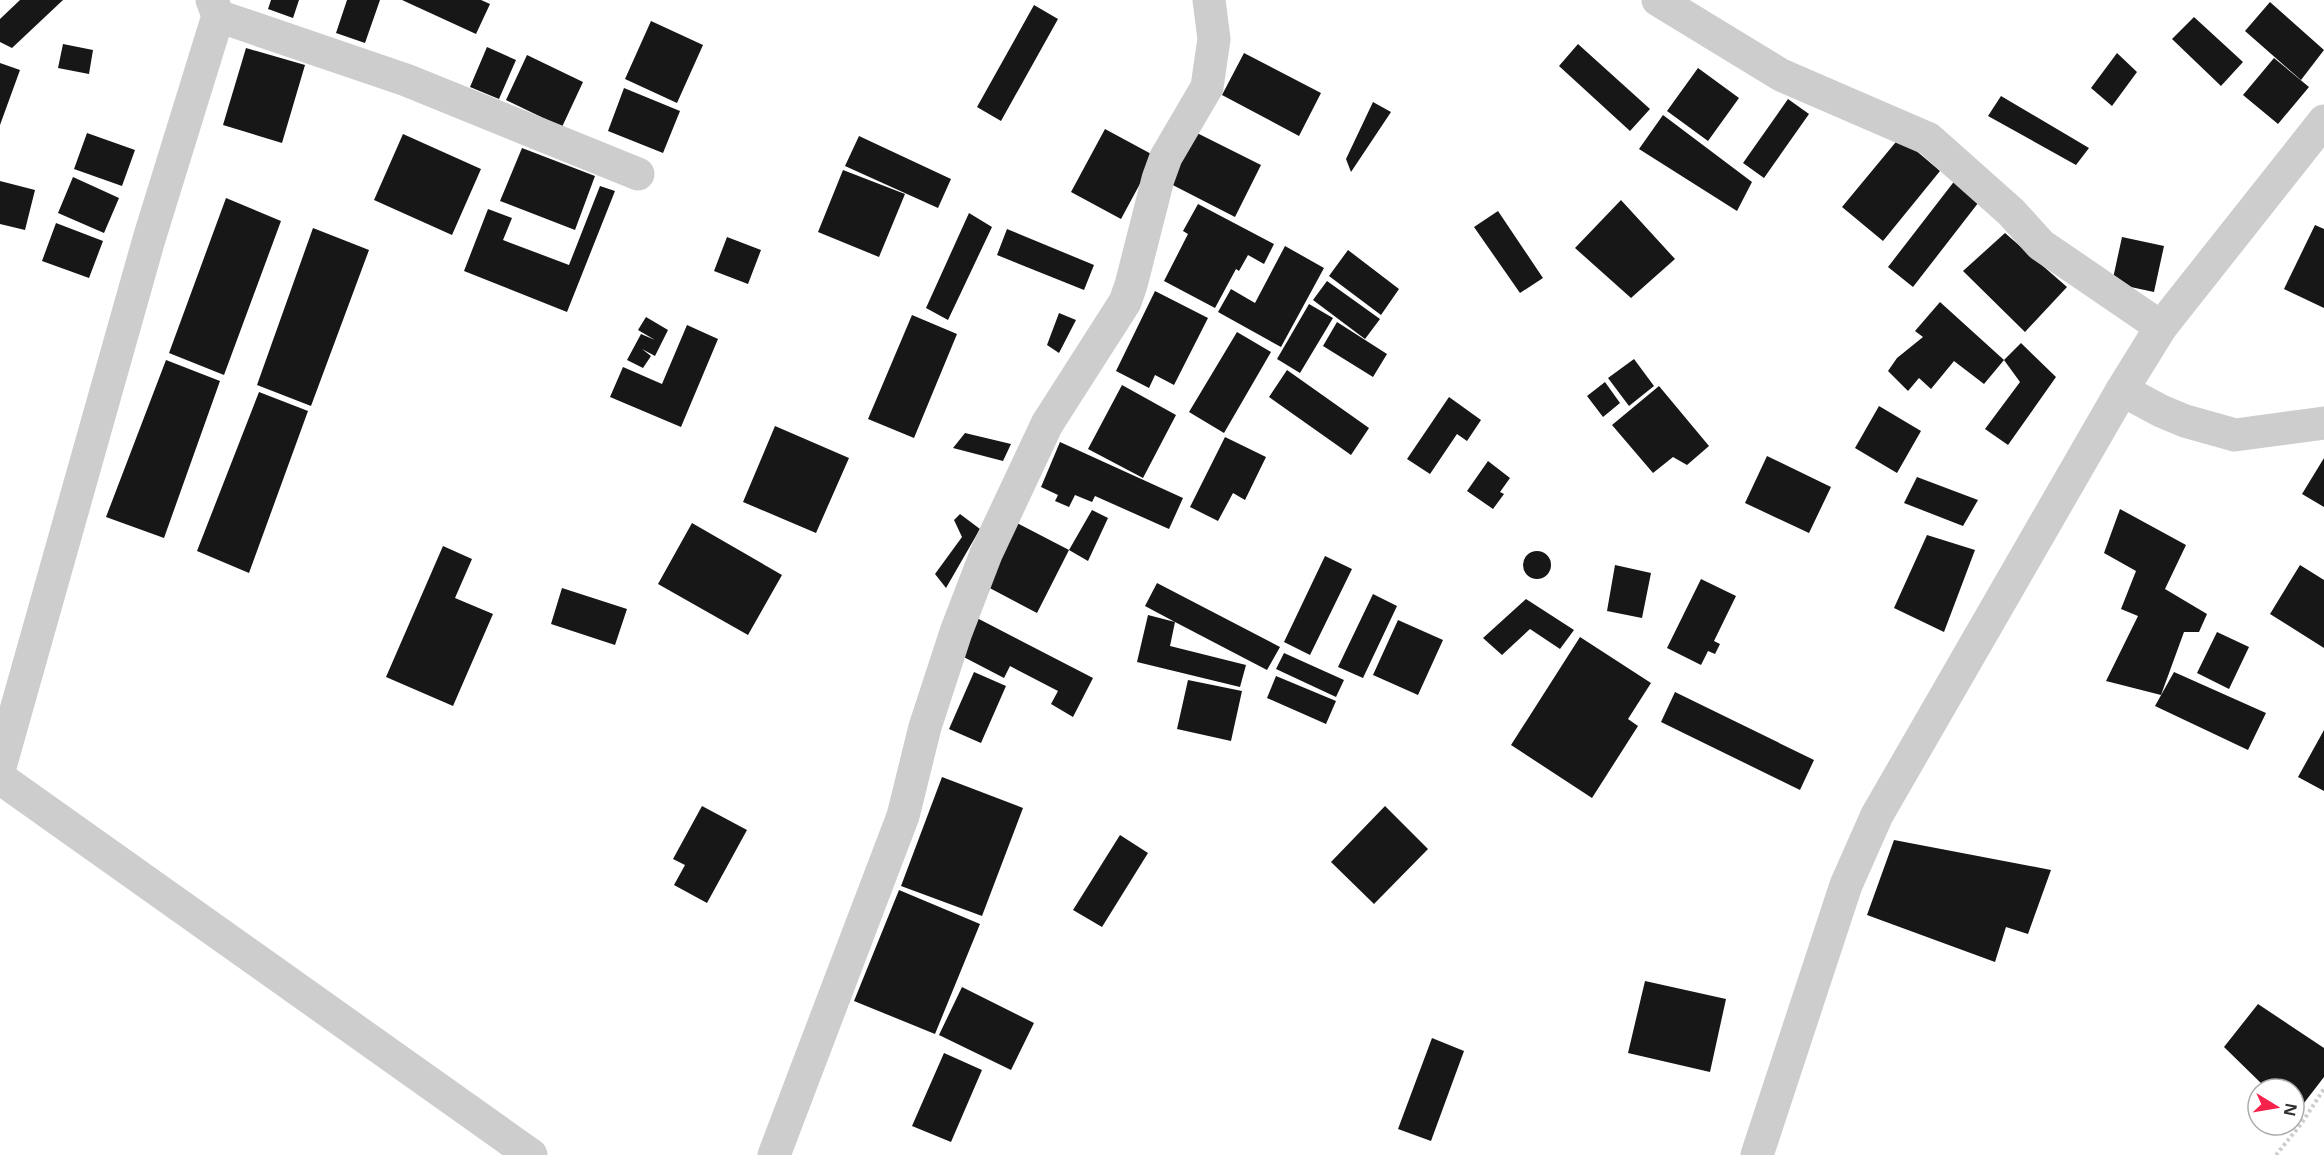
<svg xmlns="http://www.w3.org/2000/svg" width="2324" height="1155" font-family="'Open Sans',sans-serif">
  <style>
    .building { fill: #171717 }
    .lines { fill: none; stroke-linecap: round; stroke-linejoin: round }
    .path { stroke: #cdcdcd; stroke-width: 4; stroke-dasharray: 3 3; stroke-linecap: butt }
    .minor { stroke: #cdcdcd; stroke-width: 33 }
    .tertiary { stroke: #cdcdcd; stroke-width: 33 }
  </style>
  <rect width="100%" height="100%" fill="#fff"/>
  <path class="building" d="M20 0H63L12 48 0 42V19Z
    M271 0H299L293 18 268 9Z
    M347 0H380L365 43 336 33Z
    M402 0H481L490 4 476 34Z
    M2270 2 2324 50 2301 80 2245 31Z
    M1034 5 1058 19 1001 121 977 107Z
    M2194 17 2243 62 2221 86 2172 39Z
    M651 21 703 45 677 103 625 79Z
    M63 44 93 50 89 74 58 68Z
    M1578 44 1650 109 1630 131 1559 66Z
    M487 47 516 60 499 99 470 87Z
    M246 48 305 65 282 143 223 125Z
    M1244 53 1321 93 1299 136 1222 95Z
    M2117 53 2137 72 2112 106 2091 88Z
    M527 55 583 82 562 127 506 100Z
    M2274 58 2309 87 2278 124 2243 95Z
    M0 63 20 70 0 125Z
    M1698 68 1739 98 1708 141 1667 111Z
    M624 88 680 111 663 153 608 131Z
    M2001 96 2089 148 2076 165 1988 116Z
    M1788 99 1809 114 1764 178 1743 163Z
    M1373 102 1391 112 1351 172 1346 159Z
    M1663 115 1752 182 1737 211 1639 149Z
    M1187 128 1261 165 1235 217 1161 179Z
    M1105 129 1155 156 1121 219 1071 192Z
    M87 133 135 150 122 186 74 169Z
    M403 134 481 169 452 235 374 200Z
    M859 136 951 179 938 208 845 166Z
    M1900 137 1940 171 1883 241 1842 207Z
    M522 148 595 176 575 230 500 201Z
    M843 170 905 194 879 257 818 232Z
    M73 177 119 198 104 233 58 213Z
    M1956 179 1982 198 1913 287 1888 267Z
    M0 181 35 190 25 230 0 224Z
    M600 186 615 191 567 312 464 271 488 209 512 218 503 240 569 265Z
    M226 198 281 221 224 375 169 353Z
    M1621 200 1675 259 1631 298 1575 248Z
    M1198 204 1274 244 1264 264 1248 255 1239 271 1236 269 1215 308 1164 281 1188 234 1183 231Z
    M1498 211 1543 278 1520 293 1474 227Z
    M969 213 992 227 948 320 926 308Z
    M56 223 103 241 89 278 42 261Z
    M2315 225 2324 229V308L2284 289Z
    M313 228 369 250 311 406 257 385Z
    M1007 229 1094 265 1084 290 997 255Z
    M2005 233 2067 287 2025 332 1963 271Z
    M727 237 761 250 748 284 714 271Z
    M2122 237 2164 246 2154 292 2112 283Z
    M1285 246 1324 268 1281 347 1218 312 1231 289 1255 303Z
    M1348 250 1399 289 1381 315 1329 276Z
    M1327 281 1380 319 1365 339 1313 300Z
    M1155 291 1208 318 1174 385 1155 375 1149 388 1116 371Z
    M1940 302 2004 360 1984 384 1954 361 1931 389 1919 378 1908 391 1888 371 1897 358 1923 337 1915 331Z
    M1309 304 1333 318 1300 373 1277 359Z
    M1059 313 1076 320 1059 353 1047 345Z
    M912 315 957 334 914 438 868 419Z
    M646 317 668 330 655 356 642 349 651 356 643 368 627 360 641 334 655 340 638 330Z
    M1337 322 1387 354 1373 377 1323 346Z
    M687 325 718 339 681 427 610 397 623 367 662 384Z
    M1237 332 1271 352 1224 433 1189 412Z
    M2021 343 2056 377 2008 445 1985 429 2020 382 2004 360Z
    M1634 359 1654 386 1629 406 1608 378Z
    M166 360 220 381 164 538 106 517Z
    M1287 370 1369 428 1351 455 1269 397Z
    M1605 382 1620 403 1603 417 1587 396Z
    M1122 385 1176 415 1143 478 1088 449Z
    M1659 386 1709 446 1687 465 1673 457 1653 473 1612 425Z
    M259 392 308 411 249 573 197 551Z
    M1449 397 1481 420 1467 441 1457 434 1430 474 1407 459Z
    M1879 406 1921 431 1897 473 1855 448Z
    M775 426 849 458 816 533 743 502Z
    M965 433 1011 444 1003 461 953 448Z
    M1225 437 1266 457 1245 500 1233 493 1218 521 1190 507Z
    M1060 442 1183 498 1169 529 1095 496 1092 502 1075 495 1069 507 1055 501 1058 495 1041 487Z
    M1767 456 1831 487 1809 533 1745 503Z
    M2324 458V507L2302 494Z
    M1488 461 1510 478 1500 492 1504 494 1493 509 1467 491Z
    M1917 477 1978 500 1963 526 1904 503Z
    M2120 509 2186 545 2165 589 2207 614 2199 632H2184L2161 695 2106 681 2138 616 2121 609 2136 571 2104 553Z
    M1092 510 1108 518 1088 561 1069 550 1037 613 984 585 1017 523 1069 550Z
    M960 514 980 529 946 588 935 574 962 537 954 520Z
    M692 523 782 575 748 635 658 584Z
    M1927 535 1975 550 1944 632 1894 608Z
    M443 546 472 559 455 598 493 614 453 706 386 677Z
    M1523 565a14 14 0 1 1 28 0a14 14 0 1 1-28 0Z
    M1325 556 1352 569 1310 655 1284 642Z
    M1615 565 1651 573 1642 618 1607 611Z
    M2300 565 2324 580V648L2270 614Z
    M1701 579 1736 596 1714 641 1720 644 1715 654 1708 651 1701 665 1667 648Z
    M1157 583 1280 647 1267 670 1175 622 1170 646 1246 665 1240 687 1137 662 1148 615 1175 622 1145 606Z
    M562 588 627 609 615 645 551 624Z
    M1373 594 1397 606 1363 678 1338 667Z
    M1526 599 1574 630 1560 649 1530 629 1502 655 1483 638Z
    M975 617 1093 678 1073 717 1051 704 1058 691 1010 666 1004 678 956 653Z
    M1398 620 1443 640 1418 695 1373 675Z
    M2217 632 2249 647 2229 689 2197 673Z
    M1580 637 1651 683 1628 719 1638 726 1592 798 1511 745Z
    M1284 653 1344 680 1336 697 1276 669Z
    M974 672 1006 686 981 743 949 729Z
    M2174 672 2266 713 2248 750 2155 706Z
    M1276 676 1336 701 1326 724 1267 698Z
    M1188 680 1242 691 1231 741 1177 729Z
    M1675 692 1814 760 1800 790 1661 722Z
    M2324 730V791L2298 777Z
    M942 777 1023 808 982 916 901 886Z
    M702 806 747 830 707 903 674 885 685 865 673 859Z
    M1385 806 1428 849 1374 904 1331 862Z
    M1120 835 1148 853 1102 927 1073 910Z
    M1894 840 2051 870 2028 934 2006 927 1995 962 1867 915Z
    M899 890 980 924 935 1034 854 1001Z
    M1645 981 1726 999 1710 1072 1628 1053Z
    M962 987 1034 1023 1011 1070 939 1035Z
    M2258 1004 2324 1048V1077L2294 1116V1089H2267L2224 1047Z
    M1432 1038 1464 1051 1431 1141 1398 1129Z
    M944 1053 982 1070 951 1142 912 1126Z"/>
  <g class="lines">
    <path class="path" d="M2276 1155 2301 1124 2324 1089"/>
    <path class="minor" d="M1658 0 1781 75 1929 139 2011 212 2041 245 2161 327
      M218 16 406 80 638 174
      M2122 390 2161 411 2185 421 2235 435 2324 423
      M0 767 149 239 218 16 212 0
      M774 1155 903 816 925 727 956 632 986 554 1047 424 1125 302 1131 285 1158 179 1166 157 1207 87 1214 39 1209 0"/>
    <path class="tertiary" d="M0 778 531 1155
      M1757 1155 1846 885 1877 815 2122 390 2161 327 2324 121"/>
  </g>
  <g transform="translate(2276 1107) rotate(101)"><circle r="28" fill="#ffffff" stroke="#acacac" stroke-width="1.5"/>
  <path d="M0-4.5L10 22L0 15L-10 22Z" fill="#f6224c"/>
  <text y="-9" font-size="16" font-weight="bold" text-anchor="middle" fill="#303030">N</text>
  </g>
</svg>
